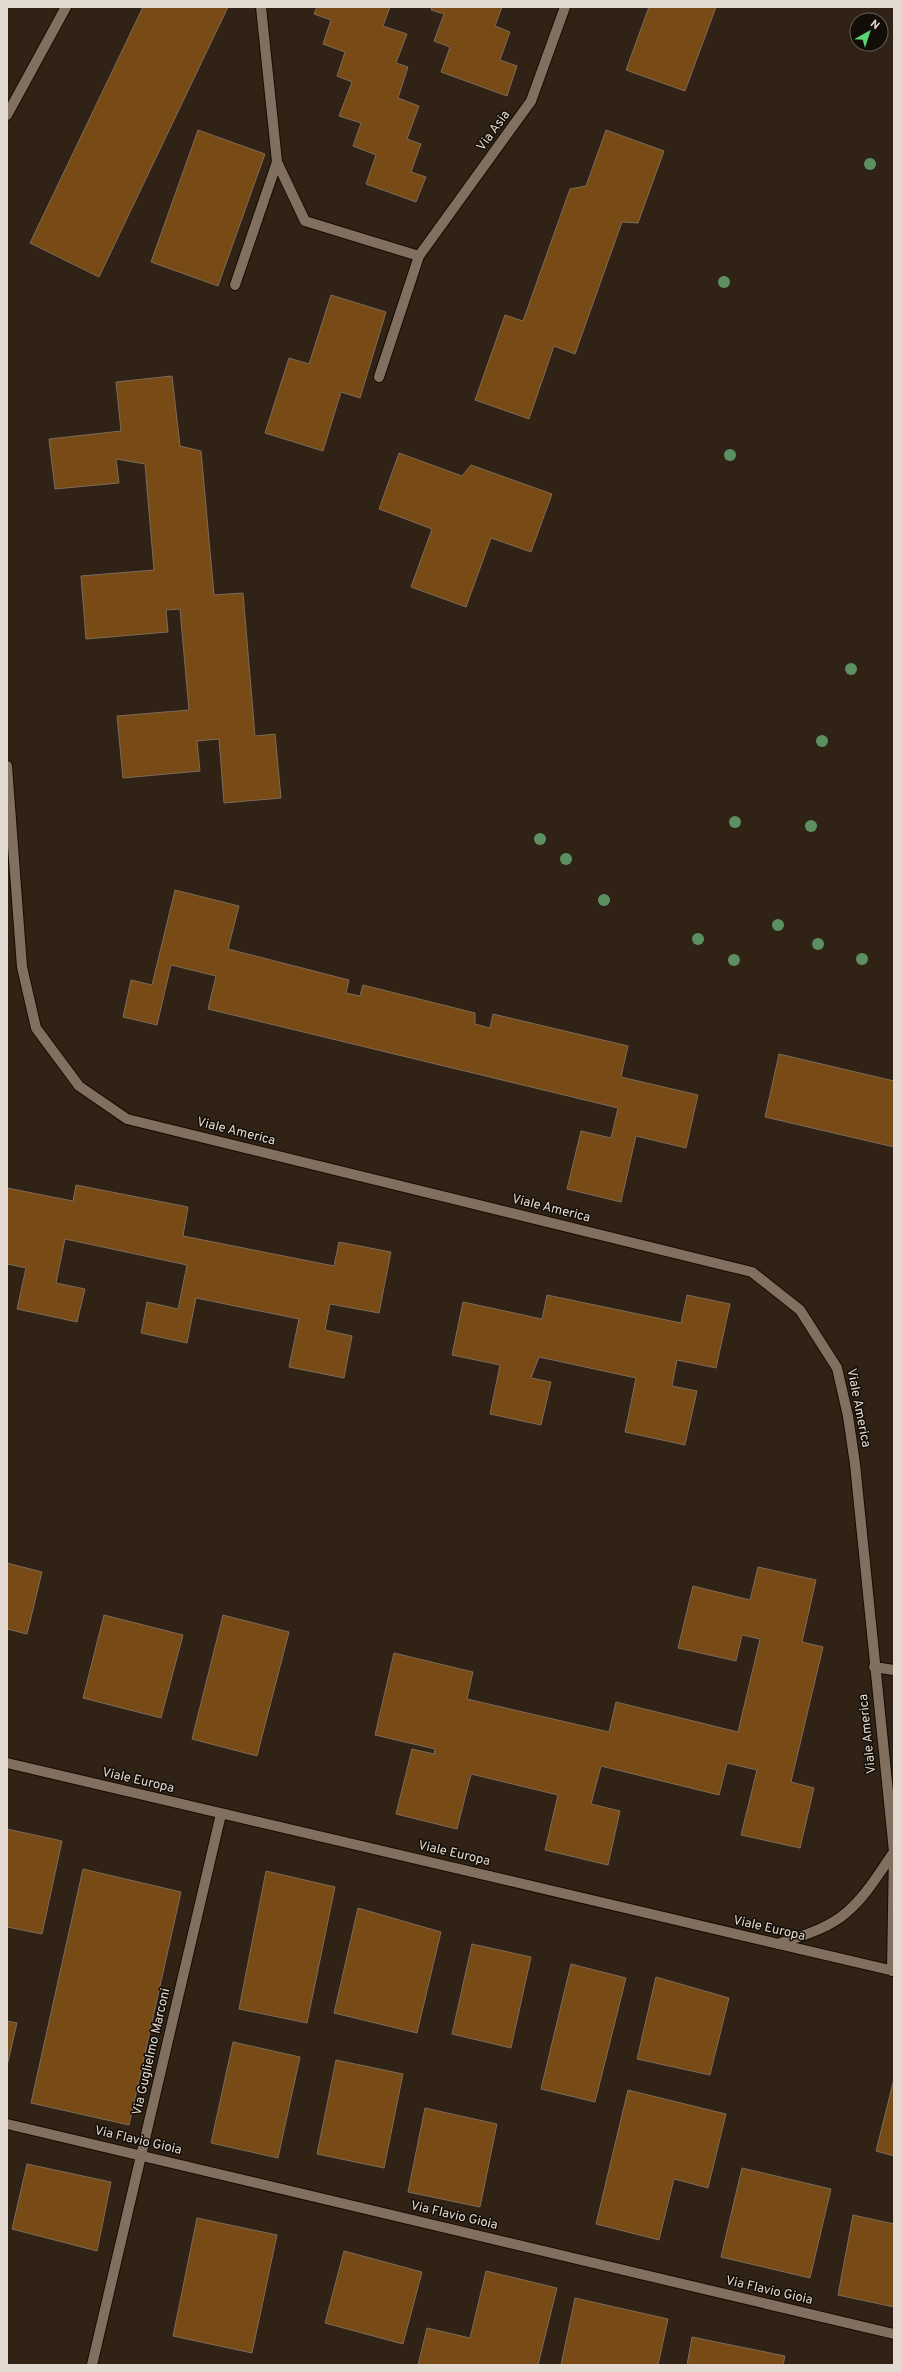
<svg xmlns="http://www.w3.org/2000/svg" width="901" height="2372" font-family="Overpass,sans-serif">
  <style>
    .building { fill: #784b16; stroke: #7c6b5b }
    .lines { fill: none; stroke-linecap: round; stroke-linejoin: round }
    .street-casing { stroke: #180b01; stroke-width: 12 }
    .street { stroke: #817060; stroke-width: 10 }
    .tree { fill: #5c9062 }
    .labels { text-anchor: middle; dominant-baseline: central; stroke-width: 3; stroke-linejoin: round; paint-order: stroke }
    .street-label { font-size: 13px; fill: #e3dad1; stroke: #130d07 }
  </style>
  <rect width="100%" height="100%" fill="#302214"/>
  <path class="building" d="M143 7H228L99 277 30 243Z
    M317 7H390L383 26 407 34 396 63 408 67 398 98 419 106 407 139 421 144 411 172 426 177 416 202 366 184 376 155 353 146 361 123 339 116 352 82 337 76 345 52 323 44 331 20 314 14Z
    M432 7H502L495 26 510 32 500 60 517 66 507 96 441 72 450 47 434 41 444 14 431 10Z
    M649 7H716L685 91 626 70Z
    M198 130 265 154 218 286 151 262Z
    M606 130 664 151 638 223 622 222 575 354 554 346 529 419 475 400 505 315 523 321 570 189 586 186Z
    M331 295 386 312 360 398 341 392 323 451 265 433 289 358 309 364Z
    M172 376 180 446 201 451 214 595 243 593 255 736 275 734 281 798 224 803 219 739 197 741 200 771 123 778 117 716 189 710 180 609 166 610 168 632 86 639 81 576 154 570 145 464 116 459 119 483 55 489 49 439 121 431 116 382Z
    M399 453 462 476 471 465 552 494 531 552 491 538 466 607 411 587 432 529 379 509Z
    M175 890 239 906 228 949 349 980 346 993 360 996 363 985 475 1013V1024L490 1028 493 1014 628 1046 621 1077 698 1095 686 1148 636 1136 621 1202 567 1189 581 1131 611 1138 618 1108 208 1009 216 976 171 965 157 1025 123 1017 131 980 152 985Z
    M779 1054 894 1081V1147L765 1117Z
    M76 1185 188 1207 183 1236 334 1266 339 1242 391 1252 379 1313 330 1304 325 1330 352 1336 344 1378 289 1367 299 1319 196 1298 187 1343 141 1333 147 1302 178 1309 187 1265 65 1239 56 1283 85 1289 77 1322 17 1309 26 1268 7 1264V1188L73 1201Z
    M547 1295 681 1323 687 1295 730 1304 716 1368 677 1360 672 1386 697 1391 685 1445 625 1432 636 1378 539 1357 531 1378 551 1382 541 1425 490 1414 500 1365 452 1355 463 1302 542 1319Z
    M7 1563 42 1572 27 1634 7 1629Z
    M758 1567 816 1580 802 1642 823 1647 791 1782 814 1788 800 1848 741 1835 757 1770 727 1763 719 1795 601 1766 591 1804 620 1811 608 1865 545 1850 558 1795 471 1774 457 1829 396 1814 412 1749 434 1754 435 1749 375 1735 394 1653 473 1672 467 1699 609 1732 616 1702 738 1732 760 1639 742 1635 736 1661 678 1648 693 1586 750 1600Z
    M104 1615 183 1635 161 1718 83 1698Z
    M223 1615 289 1632 257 1756 192 1739Z
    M7 1829 62 1841 42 1934 7 1927Z
    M83 1869 181 1892 129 2125 31 2103Z
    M266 1871 335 1887 307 2023 239 2009Z
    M358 1908 441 1932 417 2033 334 2013Z
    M472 1944 531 1957 511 2048 452 2034Z
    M571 1964 626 1978 595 2102 541 2089Z
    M656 1977 729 1998 710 2075 637 2059Z
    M7 2021 17 2023 7 2066Z
    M233 2042 300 2057 278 2158 211 2143Z
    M336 2060 403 2074 384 2168 317 2154Z
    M894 2079V2156L876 2151Z
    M628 2090 726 2114 708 2188 674 2179 659 2240 596 2224Z
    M425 2108 497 2124 480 2207 408 2192Z
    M27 2164 111 2182 97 2251 12 2229Z
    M742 2168 831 2189 810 2278 721 2257Z
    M853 2215 894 2224V2307L838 2295Z
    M197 2218 277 2235 252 2353 173 2336Z
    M344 2251 422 2272 403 2344 325 2323Z
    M486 2271 557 2288 538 2365H418L427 2328 470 2338Z
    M575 2298 668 2319 658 2365H561Z
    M692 2337 785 2356 783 2365H687Z"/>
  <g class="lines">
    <defs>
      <path id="street" d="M261 7 277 162 305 221 419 256 531 101 565 7
        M7 115 66 7
        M235 285 277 162
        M379 377 419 256
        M7 766 22 967 36 1028 79 1086 127 1119 752 1272 800 1310 837 1368 848 1416 855 1464 894 1852 892 1971
        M874 1667 894 1670
        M7 1763 894 1971
        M778 1944C801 1936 828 1929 847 1912 866 1896 879 1873 894 1852
        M7 2124 894 2334
        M92 2365 221 1814"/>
    </defs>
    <use href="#street" class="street-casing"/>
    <use href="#street" class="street"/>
  </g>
  <g class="tree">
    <circle cx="870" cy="164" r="6"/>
    <circle cx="724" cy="282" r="6"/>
    <circle cx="730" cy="455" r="6"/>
    <circle cx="851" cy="669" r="6"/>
    <circle cx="822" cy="741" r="6"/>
    <circle cx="735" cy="822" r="6"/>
    <circle cx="811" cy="826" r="6"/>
    <circle cx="540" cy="839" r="6"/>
    <circle cx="566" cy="859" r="6"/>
    <circle cx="604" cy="900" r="6"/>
    <circle cx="778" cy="925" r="6"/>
    <circle cx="698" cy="939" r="6"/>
    <circle cx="818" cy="944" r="6"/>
    <circle cx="862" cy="959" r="6"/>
    <circle cx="734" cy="960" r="6"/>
  </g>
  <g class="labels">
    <g class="street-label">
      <text transform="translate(494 131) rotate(-54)">Via Asia</text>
      <text transform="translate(236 1132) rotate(14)">Viale America</text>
      <text transform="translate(551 1209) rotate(14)">Viale America</text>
      <text transform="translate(858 1408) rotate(79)">Viale America</text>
      <text transform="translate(868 1734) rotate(-96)">Viale America</text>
      <text transform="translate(138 1781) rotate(13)">Viale Europa</text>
      <text transform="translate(454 1854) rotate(13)">Viale Europa</text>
      <text transform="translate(769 1929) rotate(13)">Viale Europa</text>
      <text transform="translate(152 2052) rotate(-77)">Via Guglielmo Marconi</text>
      <text transform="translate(138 2141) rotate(13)">Via Flavio Gioia</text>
      <text transform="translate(454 2216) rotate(13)">Via Flavio Gioia</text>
      <text transform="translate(769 2291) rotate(13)">Via Flavio Gioia</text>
    </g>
  </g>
  <rect width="901" height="2372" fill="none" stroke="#e3dad1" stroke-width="16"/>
  <g transform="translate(869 32) rotate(39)"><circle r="19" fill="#130d07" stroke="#665f58"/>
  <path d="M0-3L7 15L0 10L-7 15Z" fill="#57d570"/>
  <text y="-6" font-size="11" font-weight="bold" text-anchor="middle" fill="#e3dad1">N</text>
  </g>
</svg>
